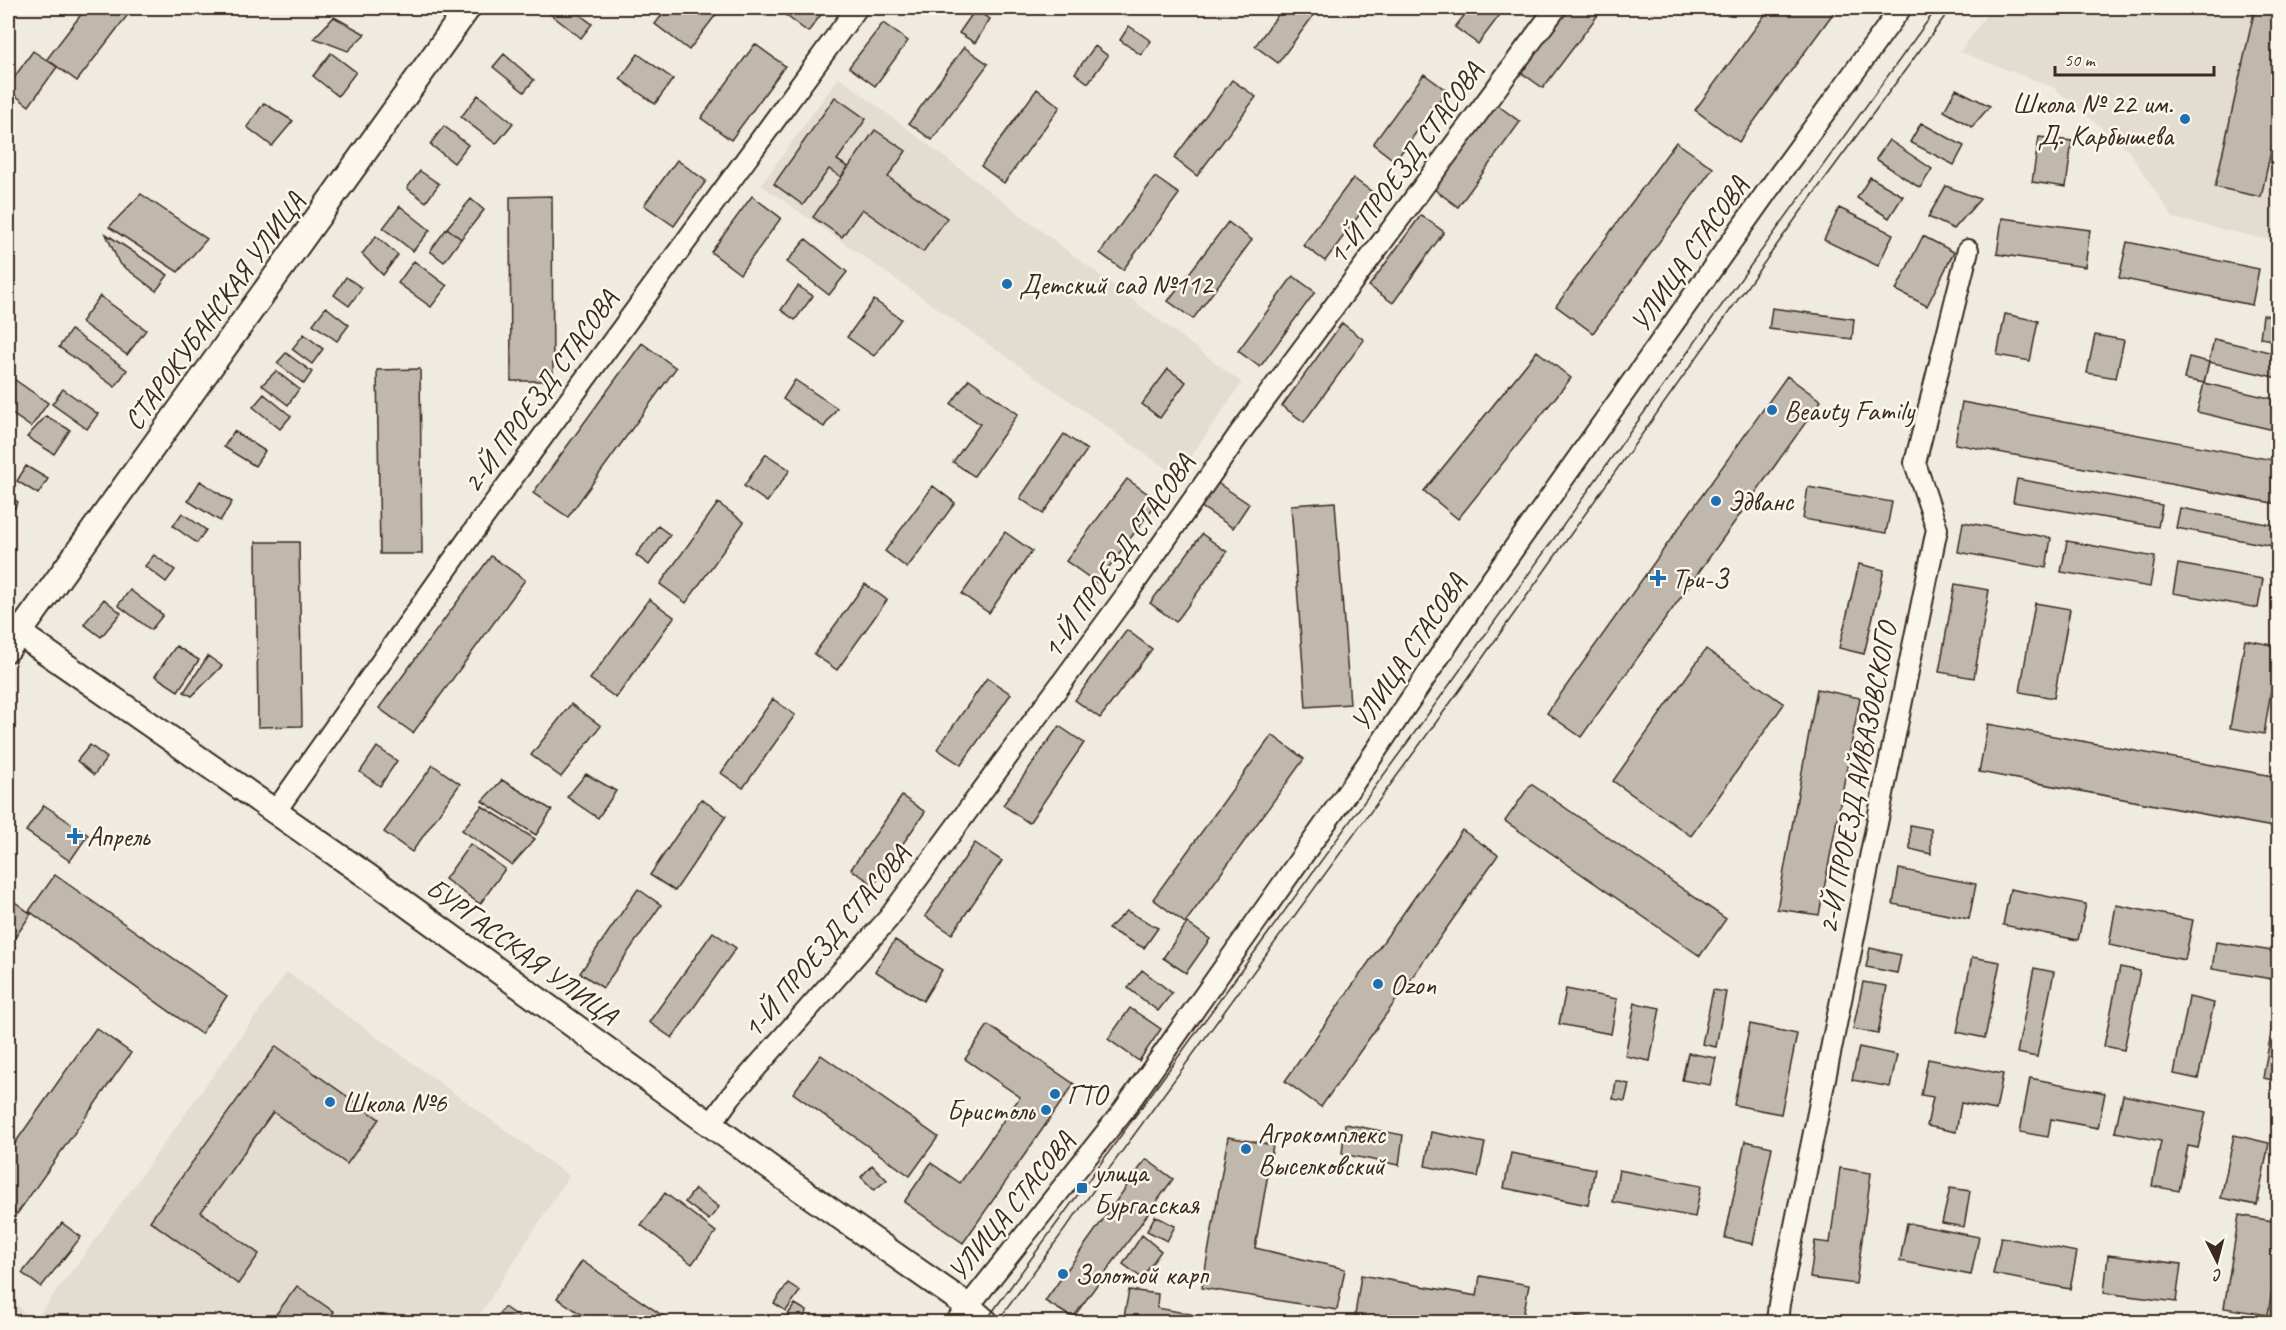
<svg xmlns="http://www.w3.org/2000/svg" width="2286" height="1330" font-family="Caveat,sans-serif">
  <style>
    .built { fill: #e2dcd1 }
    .building { fill: #c0b8ad; stroke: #3b2a1e; stroke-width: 1.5 }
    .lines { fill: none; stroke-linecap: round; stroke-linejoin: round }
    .minor-casing { stroke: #3b2a1e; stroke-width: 24 }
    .tertiary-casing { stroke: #3b2a1e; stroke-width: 28 }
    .minor { stroke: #fbf7ec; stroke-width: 20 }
    .tertiary { stroke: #fbf7ec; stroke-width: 24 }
    .tram { stroke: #3b2a1e; stroke-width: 1.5 }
    .poi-dot { fill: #1f6fb2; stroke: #fbf7ec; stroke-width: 2 }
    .labels { text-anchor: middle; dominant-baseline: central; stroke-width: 5; stroke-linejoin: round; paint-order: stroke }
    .poi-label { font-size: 28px; fill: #3b2a1e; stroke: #fbf7ec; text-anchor: start }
    .street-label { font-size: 28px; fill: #3b2a1e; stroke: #fbf7ec }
  </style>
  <rect width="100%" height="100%" fill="#f0ebe0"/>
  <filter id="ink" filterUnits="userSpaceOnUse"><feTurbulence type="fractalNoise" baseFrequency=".0167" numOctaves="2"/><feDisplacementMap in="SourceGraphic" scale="12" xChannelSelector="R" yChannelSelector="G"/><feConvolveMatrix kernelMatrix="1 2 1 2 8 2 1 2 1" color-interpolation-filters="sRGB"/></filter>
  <g filter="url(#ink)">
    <path class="built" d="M1991 8H2278V242L2173 218 2129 151 2053 87 1960 52Z
      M839 77 1242 383 1177 476 761 185Z
      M287 972 569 1176 475 1322H38L37 1317 87 1251Z
      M8 1295 13 1299 25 1315 27 1322H8Z"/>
    <path class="building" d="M86 8H133L77 81 47 59Z
      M547 8H571L592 24 581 38 545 10Z
      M667 8H721L689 50 655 24Z
      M783 8H826L808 32 780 11Z
      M1283 8H1319L1278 63 1255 46Z
      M1470 8H1505L1478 44 1455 27Z
      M1562 8H1597L1601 11 1543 88 1516 69Z
      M1770 8H1837L1739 142 1695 110Z
      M2255 8H2278V118L2261 197 2215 187Z
      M975 10 990 19 975 43 959 33Z
      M334 17 365 34 348 51 314 38Z
      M883 23 908 41 875 86 849 67Z
      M1129 26 1151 41 1141 55 1120 40Z
      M755 44 785 66 731 140 701 118Z
      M1095 46 1108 56 1088 83 1075 73Z
      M964 47 988 64 932 140 909 123Z
      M33 51 57 67 29 106 8 90V86Z
      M331 53 356 72 338 96 313 76Z
      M504 54 534 80 524 92 493 67Z
      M638 54 673 79 655 104 620 79Z
      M1424 74 1447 91 1395 161 1373 144Z
      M1232 80 1256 97 1197 176 1174 158Z
      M1037 89 1060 107 1004 183 981 166Z
      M1956 89 1990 106 1972 127 1944 111Z
      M478 95 513 123 496 144 461 117Z
      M835 97 866 119 837 160 848 167 841 177 829 169 803 205 774 184Z
      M264 103 293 121 272 146 247 127Z
      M1496 104 1520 122 1458 207 1434 189Z
      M1921 123 1964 146 1954 165 1910 142Z
      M444 126 468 145 454 163 430 144Z
      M875 130 906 151 888 177 947 218 923 252 862 209 842 237 813 217Z
      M2039 137 2072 141 2066 187 2032 182Z
      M1889 140 1932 169 1920 188 1876 159Z
      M1676 142 1713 168 1593 333 1556 306Z
      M677 160 706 181 674 226 644 205Z
      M420 171 439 184 426 202 407 188Z
      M1155 177 1179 194 1123 270 1100 253Z
      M1870 177 1903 196 1889 218 1857 198Z
      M1353 178 1375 194 1325 261 1303 245Z
      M1946 186 1980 199 1954 229 1928 217Z
      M141 194 207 239 178 272 109 227Z
      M552 196 553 381H511L510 197Z
      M752 196 781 218 740 274 711 252Z
      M471 199 484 210 461 239 447 228Z
      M400 206 430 230 413 251 383 228Z
      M1839 208 1893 234 1878 266 1824 240Z
      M1421 215 1444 232 1393 303 1369 286Z
      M2002 218 2090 230 2085 267 1997 254Z
      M1228 222 1252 240 1193 319 1168 301Z
      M447 228 461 239 444 262 430 251Z
      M106 234 168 275 156 291 119 263Z
      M376 236 398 255 383 275 362 254Z
      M1923 236 1954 252 1927 306 1896 290Z
      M806 239 847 272 829 295 787 262Z
      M2127 242 2259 269 2252 305 2119 278Z
      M414 261 447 286 431 307 398 283Z
      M1293 276 1315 292 1260 367 1238 351Z
      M346 277 362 288 349 306 334 295Z
      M798 286 813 296 795 320 781 310Z
      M100 296 146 330 127 355 81 322Z
      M874 300 901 319 874 356 847 337Z
      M326 307 349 325 337 341 313 324Z
      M1772 308 1854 319 1852 339 1769 329Z
      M2005 314 2038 321 2030 361 1997 355Z
      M2263 315 2278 316V341L2260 338Z
      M1342 323 1364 340 1304 422 1282 406Z
      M71 330 127 370 115 387 59 347Z
      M304 334 323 349 312 364 292 349Z
      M2095 335 2124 340 2116 378 2087 373Z
      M2214 339 2278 354V378L2209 362Z
      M642 343 676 368 568 517 533 493Z
      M1537 351 1571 378 1458 519 1424 491Z
      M286 353 312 372 304 384 277 363Z
      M2189 357 2209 362 2204 383 2184 379Z
      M420 369 422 554H380L377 370Z
      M1168 369 1186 382 1160 418 1142 404Z
      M276 371 299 389 288 405 262 385Z
      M8 375 48 403 31 427 8 411Z
      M1787 376 1821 401 1581 737 1547 713Z
      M969 379 1018 414 974 476 953 462 980 424 951 404Z
      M795 380 837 408 824 427 783 399Z
      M2204 383 2278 400V431L2197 412Z
      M63 389 98 414 87 429 52 404Z
      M264 394 291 416 280 429 253 407Z
      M1962 402 2278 461V504L1955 444Z
      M46 416 70 430 54 454 27 437Z
      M234 431 265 451 255 466 224 447Z
      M1064 434 1087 450 1043 514 1020 498Z
      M766 454 790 470 767 502 744 486Z
      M26 466 48 479 38 494 17 481Z
      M1127 479 1158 501 1097 583 1066 561Z
      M2017 479 2162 505 2158 527 2013 502Z
      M200 481 232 502 220 521 188 501Z
      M1216 482 1249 504 1233 528 1200 506Z
      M933 486 955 503 907 568 885 551Z
      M1808 487 1892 502 1886 533 1803 519Z
      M8 495 18 502 8 519Z
      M1335 502 1350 704 1306 707 1291 505Z
      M718 503 744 522 686 603 660 584Z
      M2180 508 2278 526V547L2176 528Z
      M182 513 206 530 197 543 173 526Z
      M1963 522 2051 538 2046 568 1958 552Z
      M658 526 670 535 649 565 636 555Z
      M1005 532 1032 551 989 613 962 594Z
      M1202 534 1227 552 1176 622 1150 603Z
      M2067 541 2155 557 2150 587 2061 572Z
      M256 542H299L302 726 258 727Z
      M154 555 175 570 166 582 145 566Z
      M491 556 525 580 413 733 379 708Z
      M1859 564 1884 570 1864 654 1839 648Z
      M2178 564 2263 579 2258 608 2173 593Z
      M865 584 887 600 837 670 814 654Z
      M1955 584 1989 590 1974 678 1939 672Z
      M130 590 163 615 151 630 118 605Z
      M104 599 121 613 101 637 84 624Z
      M649 599 674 617 616 698 590 679Z
      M2035 603 2070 609 2054 698 2020 692Z
      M1127 630 1152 649 1100 718 1075 700Z
      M2245 640 2278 646 2264 734 2230 728Z
      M176 646 199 660 178 691 155 676Z
      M1706 649 1784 704 1691 836 1613 781Z
      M208 656 222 666 192 696 184 692Z
      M987 678 1011 694 961 765 937 749Z
      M1817 689 1860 698 1819 915 1777 909Z
      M773 699 795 715 743 788 721 773Z
      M571 704 601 726 561 777 531 755Z
      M1988 724 2278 777V828L1979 772Z
      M1059 726 1084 743 1029 823 1003 805Z
      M1272 735 1304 759 1185 923 1153 899Z
      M90 745 107 758 94 775 77 761Z
      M377 747 397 761 380 786 360 772Z
      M433 765 460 784 412 852 384 832Z
      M586 774 616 791 598 818 567 797Z
      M502 780 552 810 536 835 482 801Z
      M1531 784 1726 919 1700 956 1505 821Z
      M902 796 925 812 874 885 851 869Z
      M701 799 726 816 675 891 650 875Z
      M44 805 88 835 70 861 26 831Z
      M482 806 535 839 512 865 462 830Z
      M1910 825 1931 829V854L1910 849Z
      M1462 830 1498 855 1321 1107 1285 1081Z
      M975 843 1002 861 952 934 925 916Z
      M470 844 505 869 480 904 445 879Z
      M1899 869 1976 884 1969 919 1893 904Z
      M55 875 227 996 201 1034 29 911Z
      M638 889 661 905 603 988 580 973Z
      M2010 889 2086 904 2078 940 2003 925Z
      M8 897 31 914 8 948Z
      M2116 905 2193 920 2185 960 2109 945Z
      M1127 911 1158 928 1144 948 1108 929Z
      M1187 923 1210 939 1186 973 1163 958Z
      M713 932 736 948 672 1038 649 1022Z
      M895 940 942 970 923 1001 875 971Z
      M2216 942 2278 952V980L2212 969Z
      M1870 948 1901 955 1897 973 1866 967Z
      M1972 957 2000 962 1985 1038 1957 1032Z
      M2120 967 2140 971 2124 1050 2104 1046Z
      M2034 968 2054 972 2037 1057 2017 1053Z
      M1142 970 1172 993 1158 1011 1128 988Z
      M1863 982 1887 986 1878 1034 1853 1029Z
      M1566 989 1617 999 1611 1034 1559 1024Z
      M1713 990 1726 992 1716 1047 1702 1044Z
      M2278 994V1081L2263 1078Z
      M2189 997 2214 1003 2198 1079 2174 1074Z
      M1635 1003 1660 1008 1650 1061 1625 1056Z
      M1130 1008 1161 1029 1139 1061 1108 1039Z
      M1750 1024 1797 1034 1781 1114 1734 1105Z
      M988 1025 1074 1084 963 1243 904 1202 931 1163 960 1183 1020 1097 965 1059Z
      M96 1028 131 1053 17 1214 8 1207V1153Z
      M276 1046 379 1119 347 1164 273 1112 201 1212 259 1254 238 1284 150 1221Z
      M1859 1047 1897 1055 1890 1087 1852 1080Z
      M1688 1053 1716 1058 1710 1085 1682 1080Z
      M821 1055 938 1137 910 1176 793 1093Z
      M1928 1059 2003 1074 1996 1110 1961 1103 1956 1132 1927 1126 1933 1097 1921 1095Z
      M2030 1078 2105 1093 2098 1128 2051 1119 2048 1137 2020 1132Z
      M1616 1081 1629 1084 1625 1101 1613 1099Z
      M2123 1095 2206 1112 2198 1148 2188 1146 2179 1191 2152 1186 2161 1141 2115 1132Z
      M1345 1124 1403 1135 1399 1165 1342 1154Z
      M1431 1132 1485 1143 1478 1177 1425 1166Z
      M2234 1135 2269 1143 2257 1205 2221 1198Z
      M1228 1137 1273 1145 1255 1248 1345 1269 1337 1310 1202 1288Z
      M1745 1141 1772 1147 1753 1244 1725 1238Z
      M1511 1153 1595 1169 1588 1205 1504 1188Z
      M1146 1159 1173 1179 1073 1318 1045 1301Z
      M872 1165 887 1180 874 1190 861 1177Z
      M1840 1168 1871 1173 1856 1284 1810 1278 1815 1241 1830 1243Z
      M1619 1170 1701 1186 1695 1217 1613 1202Z
      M1950 1188 1970 1191 1964 1227 1942 1223Z
      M695 1189 719 1207 709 1220 685 1202Z
      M665 1193 716 1232 692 1264 641 1225Z
      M2239 1215 2278 1222V1250L2268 1315 2224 1308Z
      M1155 1216 1175 1226 1167 1241 1147 1231Z
      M62 1223 81 1237 41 1287 22 1273Z
      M1907 1223 1979 1237 1971 1275 1900 1261Z
      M1142 1235 1161 1251 1142 1278 1123 1264Z
      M2001 1237 2077 1252 2070 1289 1993 1274Z
      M2108 1255 2181 1264 2176 1302 2104 1293Z
      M582 1261 672 1322H593L557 1298Z
      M1361 1275 1477 1296 1480 1276 1529 1285 1522 1322H1354Z
      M788 1283 800 1291 786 1311 774 1303Z
      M297 1286 334 1312 327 1322 271 1321Z
      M1129 1290 1158 1294 1157 1308 1191 1314 1189 1322H1123Z
      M795 1304 807 1311 801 1322 787 1316Z
      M504 1307 526 1322H493Z
      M816 1316 826 1322H812Z
      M1576 1316 1614 1322H1575Z"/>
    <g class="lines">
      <defs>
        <path id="minor" d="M275 812 478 525 857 8
          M711 1124 731 1096 888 919 1127 594 1240 433 1556 8
          M956 1322 1123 1111 1365 767 1478 599 1768 190 1901 8
          M1777 1322 1779 1304 1937 529 1915 463 1968 250"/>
        <path id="tertiary" d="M19 633 366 875 783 1177 968 1306 986 1322
          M8 649 468 8"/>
      </defs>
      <use href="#minor" class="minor-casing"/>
      <use href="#tertiary" class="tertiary-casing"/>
      <use href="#minor" class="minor"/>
      <use href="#tertiary" class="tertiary"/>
      <path class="tram" d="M985 1322 1450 684 1630 432 1937 8
        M997 1322 1459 691 1796 218 1951 8"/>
    </g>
  </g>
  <g class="poi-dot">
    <circle cx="2185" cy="119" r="6"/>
    <circle cx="1007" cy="284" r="6"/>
    <circle cx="1772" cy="410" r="6"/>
    <circle cx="1716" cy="501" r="6"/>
    <path d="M1655 569h6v6h6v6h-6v6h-6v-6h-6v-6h6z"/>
    <path d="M72 827h6v6h6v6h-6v6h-6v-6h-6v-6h6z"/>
    <circle cx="1378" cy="984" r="6"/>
    <circle cx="1055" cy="1094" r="6"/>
    <circle cx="330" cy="1102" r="6"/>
    <circle cx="1046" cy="1110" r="6"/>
    <circle cx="1246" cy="1149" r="6"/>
    <rect x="1076" y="1182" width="12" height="12" rx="3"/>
    <circle cx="1063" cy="1274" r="6"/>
  </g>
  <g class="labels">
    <g class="poi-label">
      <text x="2173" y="103" text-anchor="end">Школа № 22 им.<tspan x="2173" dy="32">Д. Карбышева</tspan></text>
      <text x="1019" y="284">Детский сад №112</text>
      <text x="1784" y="410">Beauty Family</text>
      <text x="1728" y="501">Эдванс</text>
      <text x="1672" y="578">Три-З</text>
      <text x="87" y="836">Апрель</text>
      <text x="1390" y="984">Ozon</text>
      <text x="1067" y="1094">ГТО</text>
      <text x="342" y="1102">Школа №6</text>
      <text x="1034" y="1110" text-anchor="end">Бристоль</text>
      <text x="1258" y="1133">Агрокомплекс<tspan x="1258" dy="32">Выселковский</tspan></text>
      <text x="1094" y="1172">улица<tspan x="1094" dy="32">Бургасская</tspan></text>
      <text x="1075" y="1274">Золотой карп</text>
    </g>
    <g class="street-label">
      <text transform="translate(1405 163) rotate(-54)">1-Й ПРОЕЗД СТАСОВА</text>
      <text transform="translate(1689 254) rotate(-55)">УЛИЦА СТАСОВА</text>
      <text transform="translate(214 311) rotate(-54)">СТАРОКУБАНСКАЯ УЛИЦА</text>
      <text transform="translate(540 391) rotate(-54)">2-Й ПРОЕЗД СТАСОВА</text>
      <text transform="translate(1118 556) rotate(-55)">1-Й ПРОЕЗД СТАСОВА</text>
      <text transform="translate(1408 652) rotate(-56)">УЛИЦА СТАСОВА</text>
      <text transform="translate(1857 778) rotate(-79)">2-Й ПРОЕЗД АЙВАЗОВСКОГО</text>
      <text transform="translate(826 941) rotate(-50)">1-Й ПРОЕЗД СТАСОВА</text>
      <text transform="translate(522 951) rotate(36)">БУРГАССКАЯ УЛИЦА</text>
      <text transform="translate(1011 1206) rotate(-51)">УЛИЦА СТАСОВА</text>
    </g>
  </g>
  <rect width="2286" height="1330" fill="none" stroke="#fbf7ec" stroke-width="30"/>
  <rect x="15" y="15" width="2256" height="1300" fill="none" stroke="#3b2a1e" stroke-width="2" filter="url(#ink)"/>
  <g transform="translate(2217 1261) rotate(174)" stroke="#fbf7ec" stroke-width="4.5" paint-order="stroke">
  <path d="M0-4.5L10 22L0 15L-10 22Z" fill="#3b2a1e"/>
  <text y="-9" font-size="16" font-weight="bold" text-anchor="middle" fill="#3b2a1e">С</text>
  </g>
  <path d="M2055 66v9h159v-9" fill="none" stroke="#3b2a1e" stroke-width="3"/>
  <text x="2064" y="66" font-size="18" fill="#3b2a1e" stroke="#fbf7ec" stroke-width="4.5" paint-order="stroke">50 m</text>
</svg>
